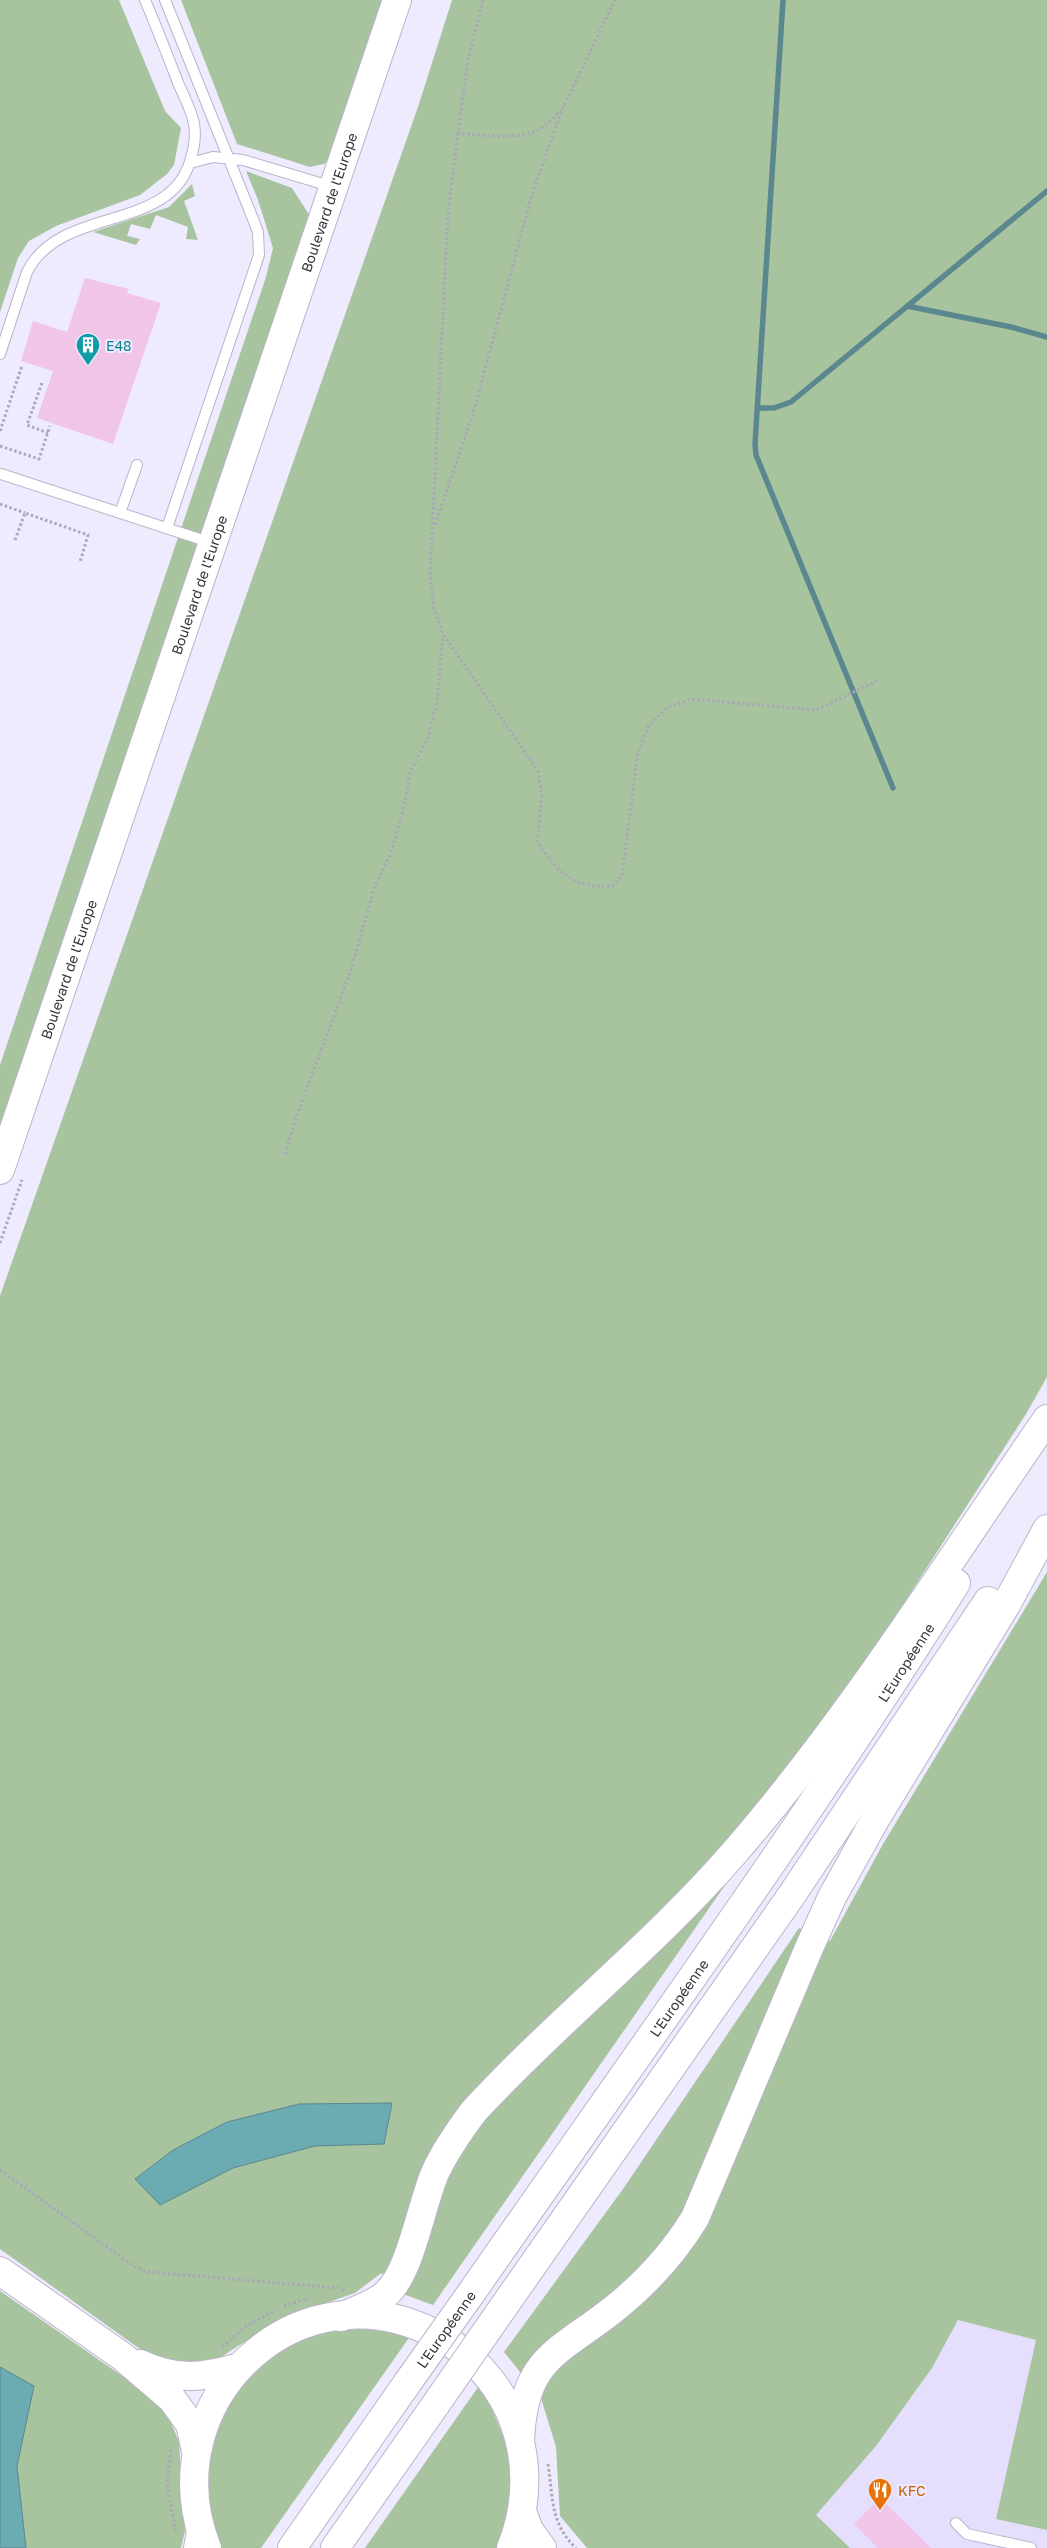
<svg xmlns="http://www.w3.org/2000/svg" width="1047" height="2548" font-family="'Golos Text',sans-serif">
  <style>
    .built { fill: #e5defd }
    .green { fill: #a8c49f }
    .water { fill: #6babb2; stroke: #5b878f }
    .lines { fill: none; stroke-linecap: round; stroke-linejoin: round }
    .stream { stroke: #5b878f; stroke-width: 5.5 }
    .building { fill: #f0c5e8 }
    .lane-casing { stroke: #b9b4ca; stroke-width: 12 }
    .secondary-casing { stroke: #b9b4ca; stroke-width: 30 }
    .primary-casing { stroke: #b9b4ca; stroke-width: 30 }
    .highway-casing { stroke: #b9b4ca; stroke-width: 30 }
    .path { stroke: #aaa7b6; stroke-width: 3; stroke-dasharray: 2.5 2.5; stroke-linecap: butt }
    .lane { stroke: #fff; stroke-width: 10 }
    .secondary { stroke: #fff; stroke-width: 28 }
    .primary { stroke: #fff; stroke-width: 28 }
    .highway { stroke: #fff; stroke-width: 28 }
    .highway-bridge-casing { stroke: #b9b4ca; stroke-width: 30; stroke-linecap: butt }
    .highway-bridge { stroke: #fff; stroke-width: 28 }
    .labels { text-anchor: middle; dominant-baseline: central; stroke-width: 4; stroke-linejoin: round; paint-order: stroke }
    .street-label { font-size: 14px; fill: #36343d; stroke: #efebfe }
    .culture-label { font-size: 14px; fill: #0d838f; stroke: #efebfe; text-anchor: start }
    .food-label { font-size: 14px; fill: #c56008; stroke: #efebfe; text-anchor: start }
  </style>
  <rect width="100%" height="100%" fill="#efebfe"/>
  <path class="built" d="M958 2320 1036 2340 997 2518 1047 2530V2548H850L816 2515 876 2446 932 2368Z"/>
  <path class="green" d="M0 0H119L165 111 181 128 174 165 167 174 140 195 56 226 29 241 18 258 0 312Z
    M181 0H383L336 153 324 164 310 167 237 144Z
    M452 0H1047V1377L1026 1414 828 1721 686 1890 476 2093 393 2271 380 2274 355 2293 317 2306 241 2344 203 2369 161 2364 0 2249V1296L418 107Z
    M246 171 292 188 310 216 0 1139V1065L266 277 273 248 258 200Z
    M192 184 195 196 184 201 198 240 186 239 188 227 156 215 150 229 131 224 127 236 140 239 136 245 93 232 169 207Z
    M1047 1572V2530L996 2519 1036 2340 958 2320 932 2368 876 2446 816 2515 850 2548H587L560 2516 556 2447 541 2398 504 2352 623 2189 799 1928 830 1941 883 1844Z
    M753 1845 433 2305 400 2293 438 2188 475 2126Z
    M0 2291 164 2405 179 2442 185 2531 181 2548H0Z
    M365 2328 411 2335 261 2548H219L204 2497 206 2465 220 2418 237 2387 275 2351 318 2333Z
    M481 2383 511 2454 513 2506 499 2548H365Z"/>
  <path class="water" d="M392 2103 384 2144 315 2146 233 2168 160 2205 135 2179 173 2150 227 2122 299 2104Z
    M0 2367 34 2386 17 2466 26 2548H0Z"/>
  <g class="lines">
    <path class="stream" d="M783 0 755 444 756 455 893 788
      M907 306 1011 327 1047 337
      M757 408H774L791 402 1047 191"/>
  </g>
  <path class="building" d="M85 278 129 289 127 293 161 303 113 444 37 418 53 371 21 361 33 321 67 332Z
    M880 2498 931 2548H878L854 2524Z"/>
  <g class="lines">
    <defs>
      <path id="lane" d="M165 0 253 219 258 232 259 255 167 528
        M190 163 213 157 243 160 333 187
        M0 354 27 272C61 204 172 234 191 158 194 148 196 135 194 124 192 111 184 97 179 85 168 57 157 28 145 0
        M1 474 212 543
        M120 513 137 465
        M956 2523 967 2534 1031 2548"/>
      <g id="secondary">
        <path id="s1" d="M0 1170 397 0"/>
      </g>
      <path id="primary" d="M0 2271 123 2357 172 2399 190 2424 196 2451
        M140 2364C177 2381 201 2378 240 2367
        M522 2511 529 2530 542 2548
        M207 2548C149 2402 299 2259 439 2336 470 2353 495 2380 510 2412 529 2455 529 2504 511 2548"/>
      <g id="highway">
        <path id="s2" d="M474 2289C637 2055 805 1824 956 1583"/>
        <path d="M502 2309 791 1896 988 1601"/>
        <path d="M341 2317C356 2310 374 2305 386 2294 411 2272 421 2205 435 2173 445 2151 459 2131 474 2111 557 2021 654 1945 734 1853 851 1718 946 1565 1047 1419"/>
        <path d="M520 2442C523 2354 561 2353 620 2304 650 2279 675 2251 695 2218L809 1948 832 1897 876 1818 1006 1605 1047 1529"/>
        <path d="M198 2548 201 2531"/>
        <path d="M292 2548 408 2382"/>
        <path d="M335 2548 436 2404"/>
      </g>
    </defs>
    <use href="#lane" class="lane-casing"/>
    <use href="#secondary" class="secondary-casing"/>
    <use href="#primary" class="primary-casing"/>
    <use href="#highway" class="highway-casing"/>
    <path class="path" d="M483 0 468 60 458 133C481 135 519 141 540 129 548 124 555 116 561 110
      M458 133 448 213 430 576 434 609 443 634 538 771 542 795 537 842C559 873 572 889 613 886L622 875 638 752 648 727 666 708 691 699 816 710 877 681
      M42 383 27 425 48 433
      M0 431 22 366
      M0 446 39 459 50 426
      M0 504 25 513
      M435 525 473 414 532 194 562 110 615 0
      M15 540 25 513 88 535 80 562
      M285 1154 297 1115 350 973 375 886 391 853 405 803 410 772 428 737 437 701 443 635
      M0 1243 22 1180
      M0 2170 135 2267 148 2272 339 2288 345 2291
      M284 2306 309 2298
      M222 2347 245 2327 274 2311
      M171 2450 167 2484 176 2533
      M548 2464C553 2496 550 2524 576 2548"/>
    <use href="#lane" class="lane"/>
    <use href="#secondary" class="secondary"/>
    <use href="#primary" class="primary"/>
    <use href="#highway" class="highway"/>
    <defs>
      <g id="highway-bridge">
        <path id="s3" d="M408 2382 474 2289"/>
        <path d="M436 2404 502 2309"/>
      </g>
    </defs>
    <use href="#highway-bridge" class="highway-bridge-casing"/>
    <use href="#highway-bridge" class="highway-bridge"/>
  </g>
  <defs>
    <symbol id="building-pin" viewBox="-11 -11 22 30"><path d="M0 17L-7.5 6A9.5 9.5 0 1 1 7.5 6Z" fill="#0f9aa8" stroke="#efebfe"/><path d="M-4-6H4V6H1V3H-1V6H-4ZM-2.5-4.3h1.7v1.8h-1.7ZM.8-4.3h1.7v1.8H.8ZM-2.5-1h1.7V.8h-1.7ZM.8-1h1.7V.8H.8Z" fill="#fff"/></symbol>
    <symbol id="restaurant-pin" viewBox="-11 -11 22 30"><path d="M0 17L-7.5 6A9.5 9.5 0 1 1 7.5 6Z" fill="#e8710a" stroke="#efebfe"/><path d="M-5-6h1v4h1v-4h1v4h1v-4h1v5L-1.5 .5V6h-2V.5L-5-1ZM5-6V6H3V1.5H1.5Q1.5-4 5-6Z" fill="#fff"/></symbol>
  </defs>
  <g fill-rule="evenodd">
    <use href="#building-pin" x="74" y="331" width="28" height="38"/>
    <use href="#restaurant-pin" x="866" y="2476" width="28" height="38"/>
  </g>
  <g class="labels">
    <g class="street-label">
      <text stroke="none"><textPath href="#s1" startOffset="1022">Boulevard de l'Europe</textPath></text>
      <text stroke="none"><textPath href="#s1" startOffset="618">Boulevard de l'Europe</textPath></text>
      <text stroke="none"><textPath href="#s1" startOffset="212">Boulevard de l'Europe</textPath></text>
      <text stroke="none"><textPath href="#s2" startOffset="761">L'Européenne</textPath></text>
      <text stroke="none"><textPath href="#s2" startOffset="356">L'Européenne</textPath></text>
      <text stroke="none"><textPath href="#s3" startOffset="65">L'Européenne</textPath></text>
    </g>
    <g class="culture-label">
      <text x="106" y="345">E48</text>
    </g>
    <g class="food-label">
      <text x="898" y="2490">KFC</text>
    </g>
  </g>
</svg>
